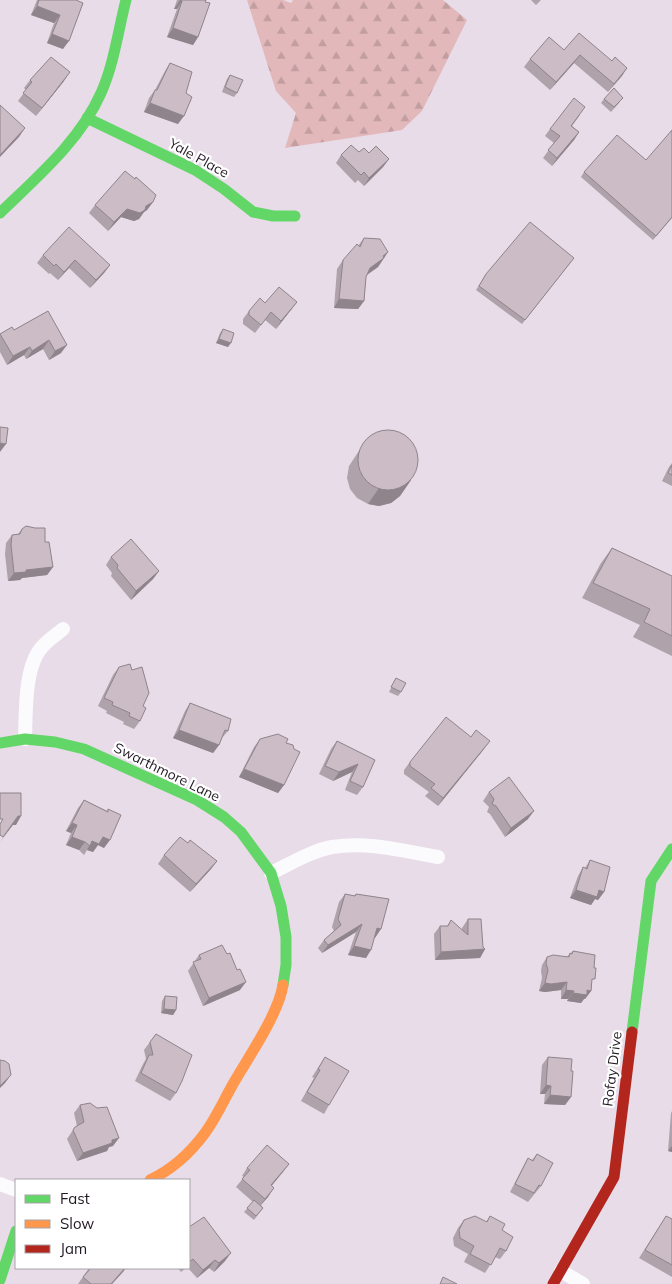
<svg xmlns="http://www.w3.org/2000/svg" width="672" height="1284" font-family="Mulish,sans-serif">
  <style>
    .forest { fill: url(#forest-firs) }
    .lines { fill: none; stroke-linecap: round; stroke-linejoin: round }
    .street { stroke: #fbfafc; stroke-width: 14 }
    .fast { stroke: #63d668; stroke-width: 11 }
    .slow { stroke: #ff974d; stroke-width: 11 }
    .jam { stroke: #b3261e; stroke-width: 11 }
    .wall { fill: #afa2aa }
    .shaded-wall { fill: #8f848b }
    .building { fill: #ccbcc6; stroke: #8f848b }
    .labels { text-anchor: middle; dominant-baseline: central; stroke-width: 4.5; stroke-linejoin: round; paint-order: stroke }
    .street-label { font-size: 14px; fill: #221a23; stroke: #fff }
  </style>
  <defs>
    <pattern id="forest-firs" width="22" height="20" patternUnits="userSpaceOnUse" patternTransform="scale(1.25)"><rect width="22" height="20" fill="#e2b8bb"/><path d="M5 1l3.5 6h-7zM16 11l3.5 6h-7z" fill="#c29ea0"/></pattern>
  </defs>
  <rect width="100%" height="100%" fill="#e7dce8"/>
  <path class="forest" d="M247 0H283L291 3 293 0H443L467 20 422 111 402 130 285 148 296 113 276 91Z"/>
  <g class="lines">
    <path class="street" d="M25 739C26 713 24 667 42 647 48 640 56 635 63 629
      M271 873C290 864 311 851 332 847 368 841 403 851 438 857
      M0 1184 16 1190
      M561 1271 583 1284"/>
    <path class="fast" d="M87 118 195 170 224 189 253 212 273 216H295
      M0 213C37 177 80 141 101 93 114 64 118 31 126 0
      M0 743 25 739 55 742 84 749 197 800 224 817 241 832 271 873 281 906 286 937V965L283 985
      M632 1032 651 881 672 849
      M0 1280 16 1231"/>
    <path class="slow" d="M150 1180C171 1170 191 1152 205 1133 216 1118 224 1100 233 1084 249 1056 278 1015 283 985"/>
    <path class="jam" d="M553 1284 614 1177 632 1032"/>
  </g>
  <path class="wall" d="M37 0H76L63 49 47 43 54 23 31 15Z
    M177 0H206L198 37 193 45 167 37 177 9H174Z
    M531 0H541L536 5Z
    M564 50 612 61 627 68 608 92 574 63 550 90 524 67 530 59Z
    M170 63 186 93 178 124 144 112 149 98 155 90 165 71Z
    M230 75 237 93 234 97 222 92 227 79Z
    M30 80 64 81 36 116 18 101 26 90 24 88Z
    M604 99 620 102 611 112 601 103Z
    M580 115 572 126 579 132 574 140 552 166 543 158 554 143 545 136 550 129Z
    M359 152 369 153 389 159 383 167 364 186 358 180 355 183 336 163 341 155Z
    M584 172 672 218 653 240 581 177Z
    M153 202 147 210 144 212 139 219 134 221 121 217 108 231 89 213 95 205Z
    M364 238 388 252 378 267 367 275 366 277 364 301 358 309 334 308 337 269 343 260 358 246Z
    M43 255 110 265 104 273 90 288 69 268 58 280 50 273 49 274 37 263Z
    M571 262 522 324 476 290 486 274Z
    M297 302 276 329 265 320 255 333 243 324V319L249 311 265 303Z
    M48 311 61 353 49 360 43 349 26 359 24 355 7 365 0 352V334L14 330Z
    M223 329 228 347 216 343 220 333Z
    M366 440 411 480 400 496 391 503 379 506 368 504 357 498 350 489 347 478 349 466Z
    M672 463V486L662 481 669 467Z
    M22 529 45 542 53 567 47 575 22 578 20 580 8 581 5 554 6 543 12 535 18 534Z
    M612 548 672 576V656L633 637 640 625 582 598 601 563Z
    M111 557 159 571 153 579 131 600 111 576 112 573 106 565Z
    M119 667 143 706 140 721 134 729 123 724 124 722 106 713 107 711 98 706 113 675Z
    M396 678 401 692 398 696 389 692Z
    M190 703 228 731 221 739 219 745 213 753 173 738 185 711Z
    M471 737 484 749 438 806 425 796 429 792 404 774V770L410 762Z
    M260 739 286 743 284 785 278 793 239 777 254 747Z
    M337 741 375 760 363 787 357 795 345 790 352 772 333 781 319 774 331 749Z
    M489 792 528 819 505 837 490 814 487 812 489 807 483 801Z
    M84 800 107 811 108 809 104 848 98 845 93 852 87 850 84 855 79 850 66 845 71 833 66 831 78 808Z
    M188 843 217 861 211 869 190 892 158 864 164 855Z
    M590 860 604 892 598 900 595 899 591 905 570 898 578 876 583 867 585 868Z
    M345 894 354 896 356 894 375 938V937L366 958 348 955 356 932 322 953 318 948 324 940 334 931 332 927 339 902Z
    M468 919 483 947 485 949 480 958 435 960 434 934 440 926H447L451 920 462 930V928Z
    M573 951 592 984 591 991 585 999H584L581 1003 567 1001 568 999H561V990L545 992 539 991 542 978 541 971 542 965 547 957H567L570 953H571Z
    M199 955 240 990 203 1006 188 971Z
    M165 996 176 1010 173 1015 161 1013 162 1001Z
    M156 1034 176 1093 170 1101 135 1081 143 1064 146 1059 144 1050Z
    M325 1057 329 1105 324 1114 301 1101 314 1078 312 1077Z
    M548 1057 571 1071V1097L565 1105 544 1104 545 1094H540L542 1065Z
    M80 1105 113 1146 109 1147 107 1151 77 1161 67 1139 75 1127 77 1126 74 1113Z
    M672 1111V1152L668 1151 671 1113Z
    M537 1154 541 1186 528 1202 510 1192 523 1167 528 1158 532 1160Z
    M289 1164 271 1186 268 1197 261 1205 263 1208 254 1220 244 1212 253 1202 236 1187 244 1177 242 1176 247 1168Z
    M490 1216 502 1230 506 1251 500 1259 495 1257 485 1273 464 1262 468 1254 454 1246 453 1238 458 1228 464 1220 486 1222Z
    M666 1216 672 1219V1277L639 1258Z
    M189 1227 225 1261 214 1272 209 1268 197 1278 188 1268Z
    M89 1268H126L112 1284H78Z
    M178 1268H186L181 1272Z"/>
  <path class="shaded-wall" d="M180 0 182 1 177 9H174Z
    M37 6 60 15 54 23 31 15Z
    M173 28 198 37 193 45 167 37Z
    M52 34 69 41 63 49 47 43Z
    M580 55 574 63 550 90 556 82Z
    M627 68 622 76 608 92 614 84Z
    M70 72 64 81 36 116 42 108Z
    M150 103 184 116 178 124 144 112Z
    M25 128 19 137 0 157V155Z
    M579 132 574 140 552 166 557 158Z
    M389 159 383 167 364 186 369 178Z
    M153 202 147 210 144 212 139 219 134 221 121 217 108 231 114 222 127 209 146 206Z
    M388 252 378 267 365 276 370 268Z
    M75 260 69 268 58 280 64 272Z
    M110 265 104 273 90 288 96 280Z
    M339 299 364 301 358 309 334 308Z
    M297 302 291 310 276 329 281 321Z
    M219 339 231 343 228 347 216 343Z
    M49 340 43 349 26 359 32 351Z
    M67 345 61 353 49 360 55 351Z
    M30 347 24 355 7 365 13 356Z
    M0 443 6 444 0 452Z
    M411 480 400 496 391 503 379 506 368 504 379 488Z
    M53 567 47 575 22 578 20 580 8 581 14 573 26 570Z
    M159 571 153 579 131 600 136 591Z
    M179 730 219 745 213 753 173 738Z
    M490 741 484 749 438 806 443 798Z
    M358 764 352 772 333 781 339 772Z
    M244 769 284 785 278 793 239 777Z
    M534 811 528 819 505 837 511 828Z
    M18 816H21L16 825H13L0 842Z
    M72 823 77 825 71 833 66 831Z
    M72 837 85 842 79 850 66 845Z
    M103 837 110 840 104 848 98 845 93 852 87 850 92 841Z
    M217 861 211 869 190 892 196 884Z
    M576 890H599L604 892 598 900 595 899 591 905 570 898Z
    M362 924 356 932 322 953 328 945Z
    M377 928 381 929 375 938 371 936Z
    M354 946 371 950 366 958 348 955Z
    M485 949 480 958 435 960 441 952Z
    M246 982 240 990 203 1006 209 998Z
    M567 982 561 990 545 992 539 991 545 983Z
    M566 990 574 991 568 999H561Z
    M587 990 591 991 585 999H584L581 1003 567 1001 573 993Z
    M164 1009 176 1010 173 1015 161 1013Z
    M11 1075 5 1083 0 1088V1086Z
    M546 1085 551 1086 545 1094H540Z
    M550 1095 571 1097 565 1105 544 1104Z
    M119 1138 113 1146 109 1147 107 1151 77 1161 83 1153 112 1140Z
    M672 1146V1152L668 1151Z
    M289 1164 283 1172 265 1194 271 1185Z
    M274 1188 268 1197 259 1207 265 1199Z
    M231 1253 225 1261 214 1272 219 1263Z
    M215 1260 209 1268 197 1278 203 1270Z
    M125 1268H126L123 1272 112 1284H111Z"/>
  <path class="building" d="M39 0H76L83 3 69 41 52 34 60 15 37 6Z
    M180 0H206L205 2 210 3 198 37 173 28 182 1Z
    M579 33 612 61 615 57 627 68 614 84 580 55 556 82 530 59 549 37 564 50Z
    M51 57 70 72 42 108 23 93 32 82 30 80Z
    M170 63 192 72 186 93 192 97 184 116 150 103 155 90H157Z
    M230 75 243 80 237 93 225 87Z
    M614 88 623 98 614 107 604 99Z
    M574 98 585 107 571 126 579 132 557 158 548 150 560 136 550 129Z
    M0 105 25 128 0 155Z
    M672 130V217L656 236 584 172 617 135 646 160Z
    M351 145 359 152 364 148 369 153 376 146 389 159 369 178 364 172 361 175 341 155Z
    M125 171 135 179 136 177 156 195 153 202 146 206 145 210 140 213 127 209 114 222 95 205Z
    M530 222 574 258 525 320 479 286 486 274Z
    M69 227 110 265 96 280 75 260 64 272 56 264 54 266 43 255Z
    M364 238 380 239 388 252 383 256 384 258 370 268 366 277 364 301 339 299 343 260 357 244 360 247Z
    M279 287 297 302 281 321 271 312 261 325 249 315V311L260 298 265 303Z
    M48 311 67 345 55 351 49 340 32 351 30 347 13 356 0 334 12 327 14 330Z
    M223 329 234 333 231 343 219 339Z
    M0 427 8 428 6 444 0 443Z
    M358 460a30 30 0 1 1 60 0a30 30 0 1 1-60 0Z
    M672 465V475L668 473Z
    M26 526 35 528H45V542H49L53 567 26 570V572L14 573 11 545 12 535 20 534 22 529Z
    M131 539 159 571 136 591 117 568 118 565 111 557Z
    M612 548 672 576V636L644 622 650 609 593 583Z
    M130 664 132 670 142 667 149 693 143 706 146 708 140 721 129 716 130 713 112 705 113 702 104 698 119 667Z
    M396 678 406 683 401 692 391 687Z
    M190 703 231 719 228 731 225 730 219 745 179 730Z
    M446 717 471 737 476 730 490 741 443 798 431 788 435 784 410 766V762Z
    M278 734 288 739 286 743 293 745 294 749 300 752 284 785 244 769 260 739Z
    M337 741 375 760 363 787 350 781 358 764 339 772 325 766Z
    M509 777 534 811 511 828 496 806 492 804 494 799 489 792Z
    M0 793H21V816H18L3 837 0 835V824L3 819H0Z
    M84 800 108 812V809L121 815 110 840 103 837 99 844 92 841 90 846 85 842 72 837 77 825 72 823Z
    M180 837 188 843 190 840 217 861 196 884 164 855Z
    M590 860 610 867 604 892 599 890 597 897 576 890 583 867 587 869Z
    M345 894 355 896 356 894 389 899 381 929 377 928 371 950 354 946 362 924 328 945 324 940 341 925 338 919Z
    M468 919H481L483 947 485 949 441 952 440 926H448L451 920 468 935Z
    M222 945 227 954 230 953 237 970 240 969 246 982 209 998 193 962 201 959 199 955Z
    M573 951 595 955 594 968H596L595 979H592L591 991 587 990V995L573 993 574 991 566 990 567 982 551 984 545 983 548 970 546 963 547 957 553 955 569 957 570 953 572 954Z
    M165 996 177 997 176 1010 164 1009Z
    M156 1034 192 1055 182 1081 176 1093 141 1073 149 1055H153L150 1042Z
    M325 1057 349 1071 329 1105 307 1092 320 1070 318 1069Z
    M548 1057 572 1059 571 1071H573L571 1097 550 1095 551 1086 546 1085Z
    M0 1060 5 1061 9 1064 11 1075 0 1086Z
    M90 1103 97 1108 107 1107 119 1138 112 1140V1143L83 1153 73 1130 75 1127 84 1122 80 1105Z
    M267 1145 289 1164 271 1185 274 1188 265 1199 242 1179 250 1170 247 1168Z
    M537 1154 553 1163 541 1186 539 1185 534 1193 515 1184 528 1158 533 1161Z
    M254 1200 263 1208 256 1216 247 1208Z
    M475 1216 487 1222 490 1216 505 1224 502 1230 513 1237 506 1251 500 1248 491 1265 470 1254 474 1246 460 1238 459 1230 464 1220Z
    M666 1216 672 1219V1265L645 1250Z
    M204 1217 231 1253 219 1263 215 1260 203 1270 193 1259 189 1262V1227Z
    M91 1268H125L111 1284H91L83 1277Z
    M443 1277 457 1284H440Z"/>
  <g class="labels">
    <g class="street-label">
      <text transform="translate(199 158) rotate(29)">Yale Place</text>
      <text transform="translate(167 772) rotate(26)">Swarthmore Lane</text>
      <text transform="translate(612 1069) rotate(-83)">Rofay Drive</text>
    </g>
  </g>
  <rect x="15" y="1179" width="175" height="90" fill="#ffffff" stroke="#a7a3a7"/>
  <rect x="25" y="1195" width="25" height="8" fill="#63d668" stroke="#a7a3a7"/>
  <text x="60" y="1204" font-size="15" fill="#221a23">Fast</text>
  <rect x="25" y="1220" width="25" height="8" fill="#ff974d" stroke="#a7a3a7"/>
  <text x="60" y="1229" font-size="15" fill="#221a23">Slow</text>
  <rect x="25" y="1245" width="25" height="8" fill="#b3261e" stroke="#a7a3a7"/>
  <text x="60" y="1254" font-size="15" fill="#221a23">Jam</text>
</svg>
